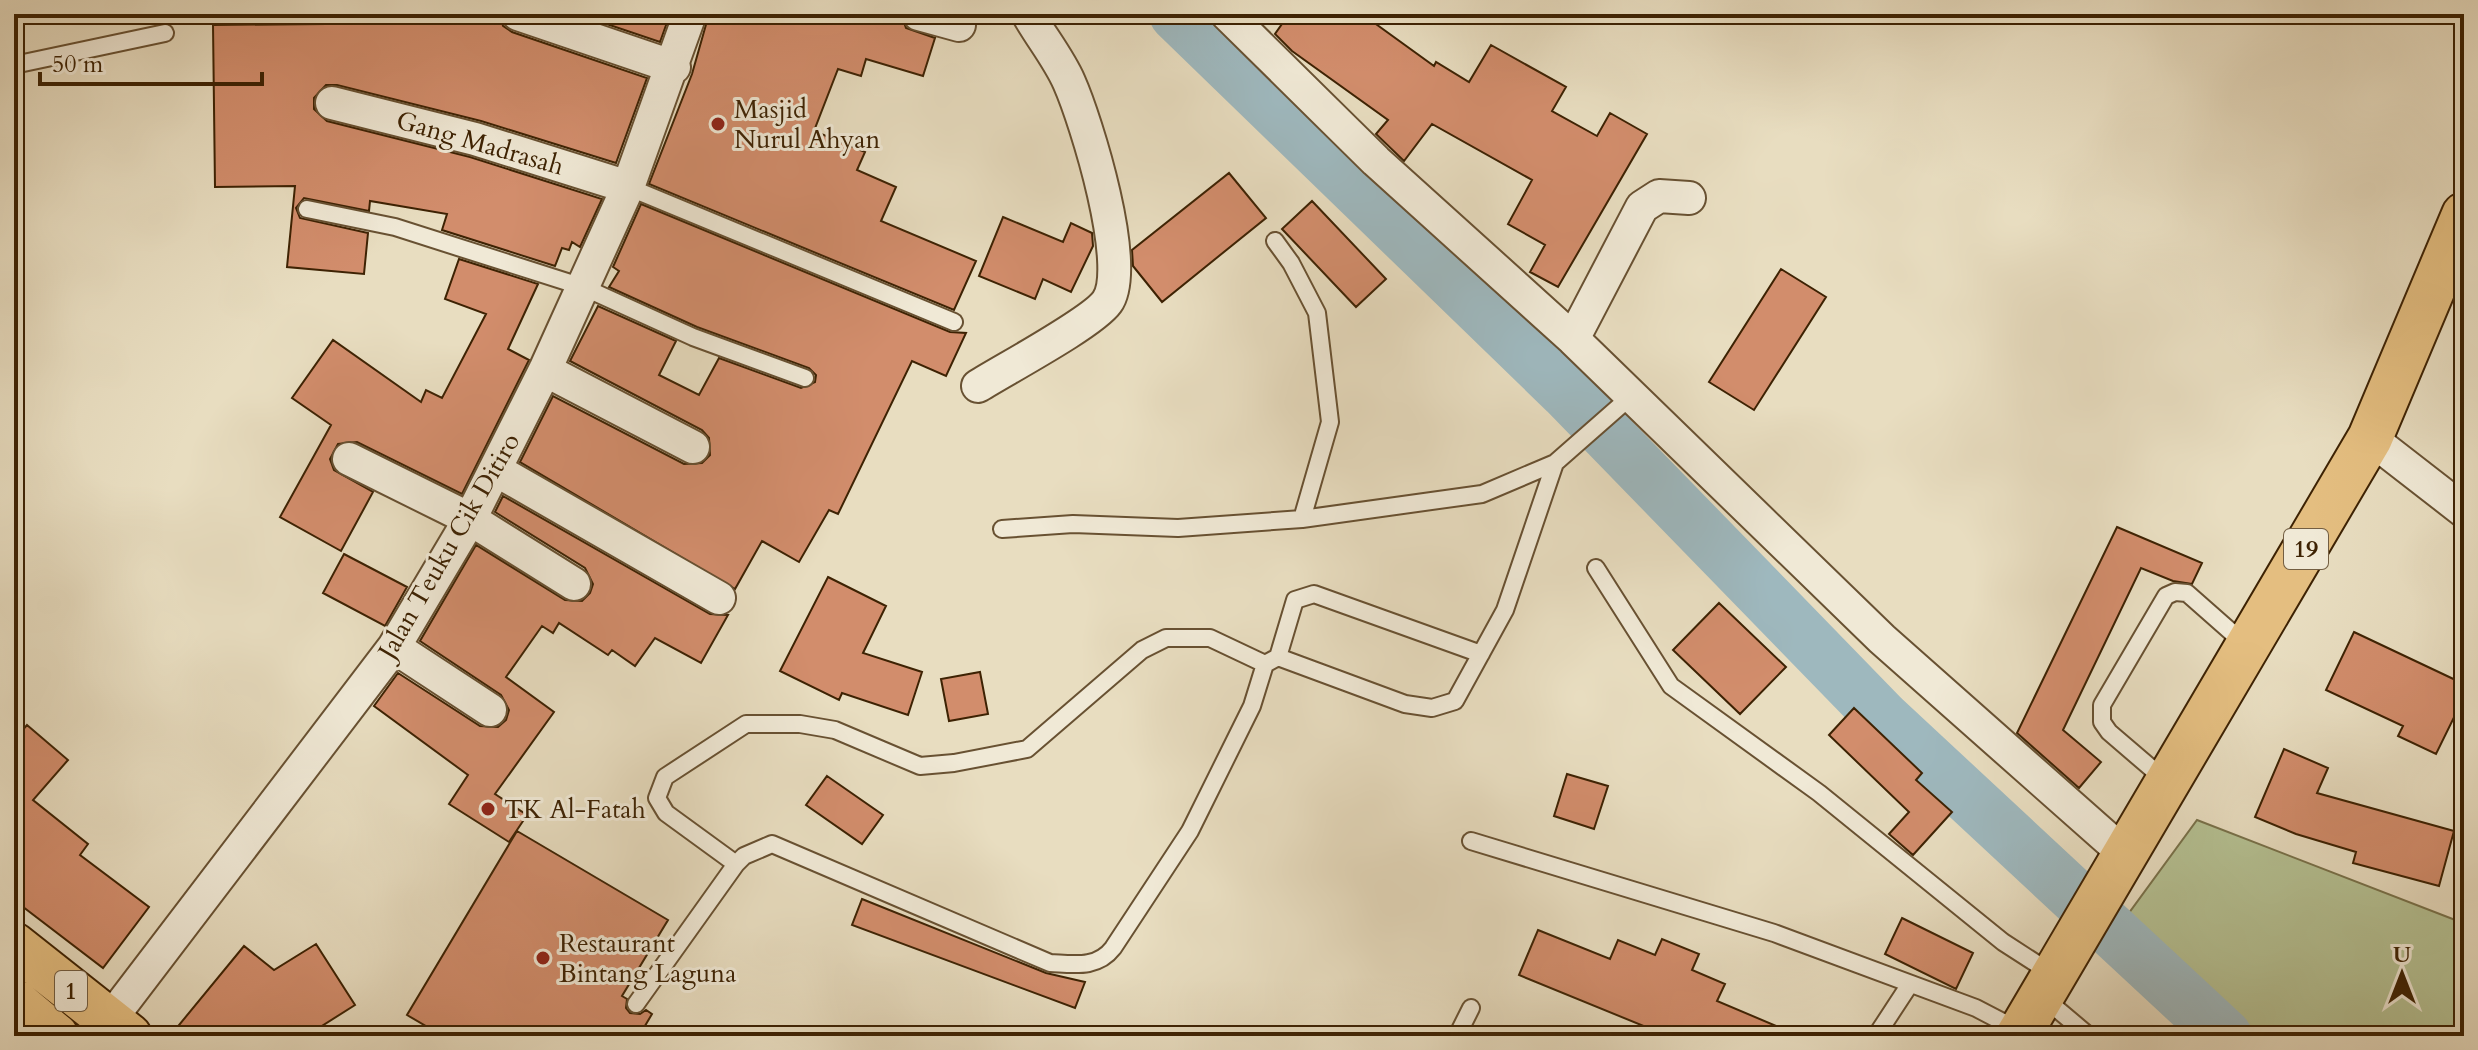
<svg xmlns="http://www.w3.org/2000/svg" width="2478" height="1050" font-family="Cardo,serif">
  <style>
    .green { fill: #b5c193; stroke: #79724b; stroke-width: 2 }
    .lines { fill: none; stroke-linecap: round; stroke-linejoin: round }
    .river { stroke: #9eb8be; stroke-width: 54 }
    .building { fill: #d28d6c; stroke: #3d2203; stroke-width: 2 }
    .lane-casing { stroke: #685132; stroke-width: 20 }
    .street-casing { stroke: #685132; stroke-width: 36 }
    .highway-casing { stroke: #3d2203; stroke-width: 48 }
    .lane { stroke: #f0e9d6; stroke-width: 16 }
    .street { stroke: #f0e9d6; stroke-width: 32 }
    .highway { stroke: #e4be80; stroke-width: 44 }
    .poi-dot { fill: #8f2418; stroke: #f0e9d6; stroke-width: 3 }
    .labels { text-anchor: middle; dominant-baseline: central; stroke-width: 6; stroke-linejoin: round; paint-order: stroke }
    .shield { fill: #f0e9d6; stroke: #735e42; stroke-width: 2 }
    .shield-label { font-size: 24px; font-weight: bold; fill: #3d2203 }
    .poi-label { font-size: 26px; fill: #3d2203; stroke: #f0e9d6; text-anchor: start }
    .street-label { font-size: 26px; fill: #3d2203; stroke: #f0e9d6 }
  </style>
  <rect width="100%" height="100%" fill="#e8ddc0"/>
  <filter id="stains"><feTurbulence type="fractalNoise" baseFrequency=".0025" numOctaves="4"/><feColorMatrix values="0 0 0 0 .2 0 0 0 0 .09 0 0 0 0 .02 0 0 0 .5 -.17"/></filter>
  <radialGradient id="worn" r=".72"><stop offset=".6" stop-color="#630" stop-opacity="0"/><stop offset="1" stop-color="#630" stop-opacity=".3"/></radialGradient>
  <path class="green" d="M2197 820 2463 923 2459 1036H2259L2129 913Z"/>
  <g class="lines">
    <path class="river" d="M1176 14 1566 392 1883 718 2225 1036"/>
  </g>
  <path class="building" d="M327 14H500L503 26 512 32 647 78 616 163 481 121 337 85H326L314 98V109L327 121 470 157 602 199 580 247 572 242 569 250 562 248 555 266 442 230 447 214 370 201 369 211 304 198 296 208 300 218 368 233 364 274 287 267 295 186 215 187 213 25 326 24Z
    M577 14H670L660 42Z
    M709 14H901L906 28 935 38 923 76 866 59 861 76 838 69 814 131 865 152 857 170 896 187 881 221 976 261 954 310 649 184 692 74Z
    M1289 14H1362L1434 66 1436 62 1469 82 1491 45 1566 87 1552 111 1597 136 1610 113 1647 134 1558 287 1530 272 1545 245 1508 224 1532 180 1432 124 1404 161 1376 134 1388 120 1292 51 1275 34Z
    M1229 173 1266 218 1162 302 1133 266 1132 250Z
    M1312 201 1386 279 1356 307 1282 229Z
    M641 204 950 332 966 333 946 376 912 361 838 514 829 510 799 562 762 541 735 589 520 462 553 396 684 464 702 463 710 455 709 438 702 430 570 361 598 306 676 341 659 375 699 395 719 358 801 388 815 382 816 375 809 368 697 327 609 287 619 271 613 267Z
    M1003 217 1063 242 1071 223 1092 233 1093 246 1071 292 1043 279 1035 299 979 276Z
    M459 259 538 284 508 349 529 360 462 494 357 442 338 444 330 459 334 470 373 492 341 551 280 517 331 425 292 398 333 340 421 402 426 390 442 398 486 314 445 299Z
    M1781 269 1826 297 1754 410 1709 382Z
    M503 496 710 614 728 615 701 663 655 638 635 666 612 650 608 655 559 623 553 633 542 626 506 677 554 712 495 794 527 815 509 842 449 804 468 775 374 706 398 673 480 726 498 727 506 720 509 710 501 695 420 641 476 545 565 600 582 601 590 593 593 584 585 568 495 512Z
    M2117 527 2202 563 2192 584 2173 581 2141 568 2063 730 2101 762 2079 788 2017 733Z
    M344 554 407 587 385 626 323 593Z
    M828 577 886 606 863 653 922 672 908 715 842 693 839 700 780 671Z
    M1719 603 1786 667 1740 714 1673 650Z
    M2354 632 2464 684V697L2436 754 2398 736 2403 726 2326 690Z
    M980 672 988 714 949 721 941 679Z
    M1854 708 1922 773 1916 780 1952 812 1913 855 1889 834 1909 812 1829 735Z
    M27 725 68 760 33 800 88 844 80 855 149 907 103 968 14 900V740Z
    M2284 749 2328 768 2317 793 2454 831 2439 886 2353 863 2356 852 2296 834 2255 817Z
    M1567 774 1608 786 1594 829 1554 816Z
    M827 776 883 815 862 844 806 805Z
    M517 831 668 920 622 996 627 999 626 1008 630 1013 640 1014 646 1010 652 1014 639 1036H443L407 1015Z
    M862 899 1046 973 1085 982 1075 1008 852 925Z
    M1902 918 1973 953 1956 989 1885 954Z
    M1538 930 1610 959 1618 940 1655 955 1662 939 1699 954 1692 970 1725 984 1717 1001 1800 1036H1668L1519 975Z
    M316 944 355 1005 306 1036H170L244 946 274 970Z"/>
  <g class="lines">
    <defs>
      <path id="lane" d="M14 65 165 33
        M628 187 954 322
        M307 209 395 227 583 287 693 337 805 378
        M1275 241 1291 263 1317 313 1330 422 1302 519
        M1002 529 1073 524 1178 528 1302 519 1482 494 1555 463 1629 398
        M1596 568 1671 686 1819 793 2003 942 2054 975
        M1278 657 1295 600 1314 594 1481 654
        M2165 780 2109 732 2102 722V705L2166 596 2175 592 2187 593 2246 645
        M1471 841 1774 933 1976 1008 2020 1031
        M736 864 666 813 657 798 665 777 746 724H800L835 730 920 766 954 763 1027 749 1142 650 1166 638H1210L1265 664
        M2044 998 2089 1036
        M636 1004 736 864 744 856 772 844 1050 963C1073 964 1097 969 1113 948L1190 831 1252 706 1265 664 1278 657 1405 704 1432 708 1455 701 1505 610 1555 463
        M1457 1036 1471 1008
        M1876 1036 1910 984"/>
      <path id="street" d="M518 14 674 67
        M919 14 959 25
        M1227 14 1376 161 1573 339 1882 639 2126 855
        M332 103 475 139 628 187
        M1573 339 1642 207 1659 196 1689 198
        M545 370 693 447
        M978 386C1005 369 1092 323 1107 302 1132 268 1086 120 1069 82 1059 59 1041 37 1028 14
        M2370 438 2464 511
        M349 459 470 519 574 584
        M496 470 719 598
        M394 647 490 710
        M109 1021 394 647 470 519 545 370 628 187 690 14"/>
      <path id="highway" d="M14 945 129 1036
        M14 1001 56 1036
        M2018 1036 2370 438 2464 215"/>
    </defs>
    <use href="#lane" class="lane-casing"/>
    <use href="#street" class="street-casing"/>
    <use href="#highway" class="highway-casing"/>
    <use href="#lane" class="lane"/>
    <use href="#street" class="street"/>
    <use href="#highway" class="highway"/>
  </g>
  <g class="poi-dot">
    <circle cx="718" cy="124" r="8"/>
    <circle cx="488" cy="809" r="8"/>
    <circle cx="543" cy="958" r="8"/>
  </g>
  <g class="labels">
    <g class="shield">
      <rect x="2284" y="529" width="44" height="40" rx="6"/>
      <rect x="55" y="971" width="32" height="40" rx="6"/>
    </g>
    <g class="shield-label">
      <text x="2306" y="549">19</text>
      <text x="71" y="991">1</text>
    </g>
    <g class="poi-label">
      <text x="734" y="109">Masjid<tspan x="734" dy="30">Nurul Ahyan</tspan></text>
      <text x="504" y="809">TK Al-Fatah</text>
      <text x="559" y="943">Restaurant<tspan x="559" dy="30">Bintang Laguna</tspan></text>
    </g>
    <g class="street-label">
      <text transform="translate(480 143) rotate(16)">Gang Madrasah</text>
      <text transform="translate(449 546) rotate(-60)">Jalan Teuku Cik Ditiro</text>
    </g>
  </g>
  <rect width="2478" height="1050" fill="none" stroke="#e8ddc0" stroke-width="48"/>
  <rect x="16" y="16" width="2446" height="1018" fill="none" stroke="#3d2203" stroke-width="4"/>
  <rect x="24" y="24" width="2430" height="1002" fill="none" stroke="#3d2203" stroke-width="2"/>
  <g transform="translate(2402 974)" stroke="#f0e9d6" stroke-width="6" paint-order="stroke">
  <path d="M0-6L14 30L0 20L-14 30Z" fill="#3d2203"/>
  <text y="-12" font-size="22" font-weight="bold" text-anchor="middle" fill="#3d2203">U</text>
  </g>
  <path d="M40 72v12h222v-12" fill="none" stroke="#3d2203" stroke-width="4"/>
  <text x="52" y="72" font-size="24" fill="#3d2203" stroke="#f0e9d6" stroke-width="6" paint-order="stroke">50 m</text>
  <rect width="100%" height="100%" filter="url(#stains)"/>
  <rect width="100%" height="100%" fill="url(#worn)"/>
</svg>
